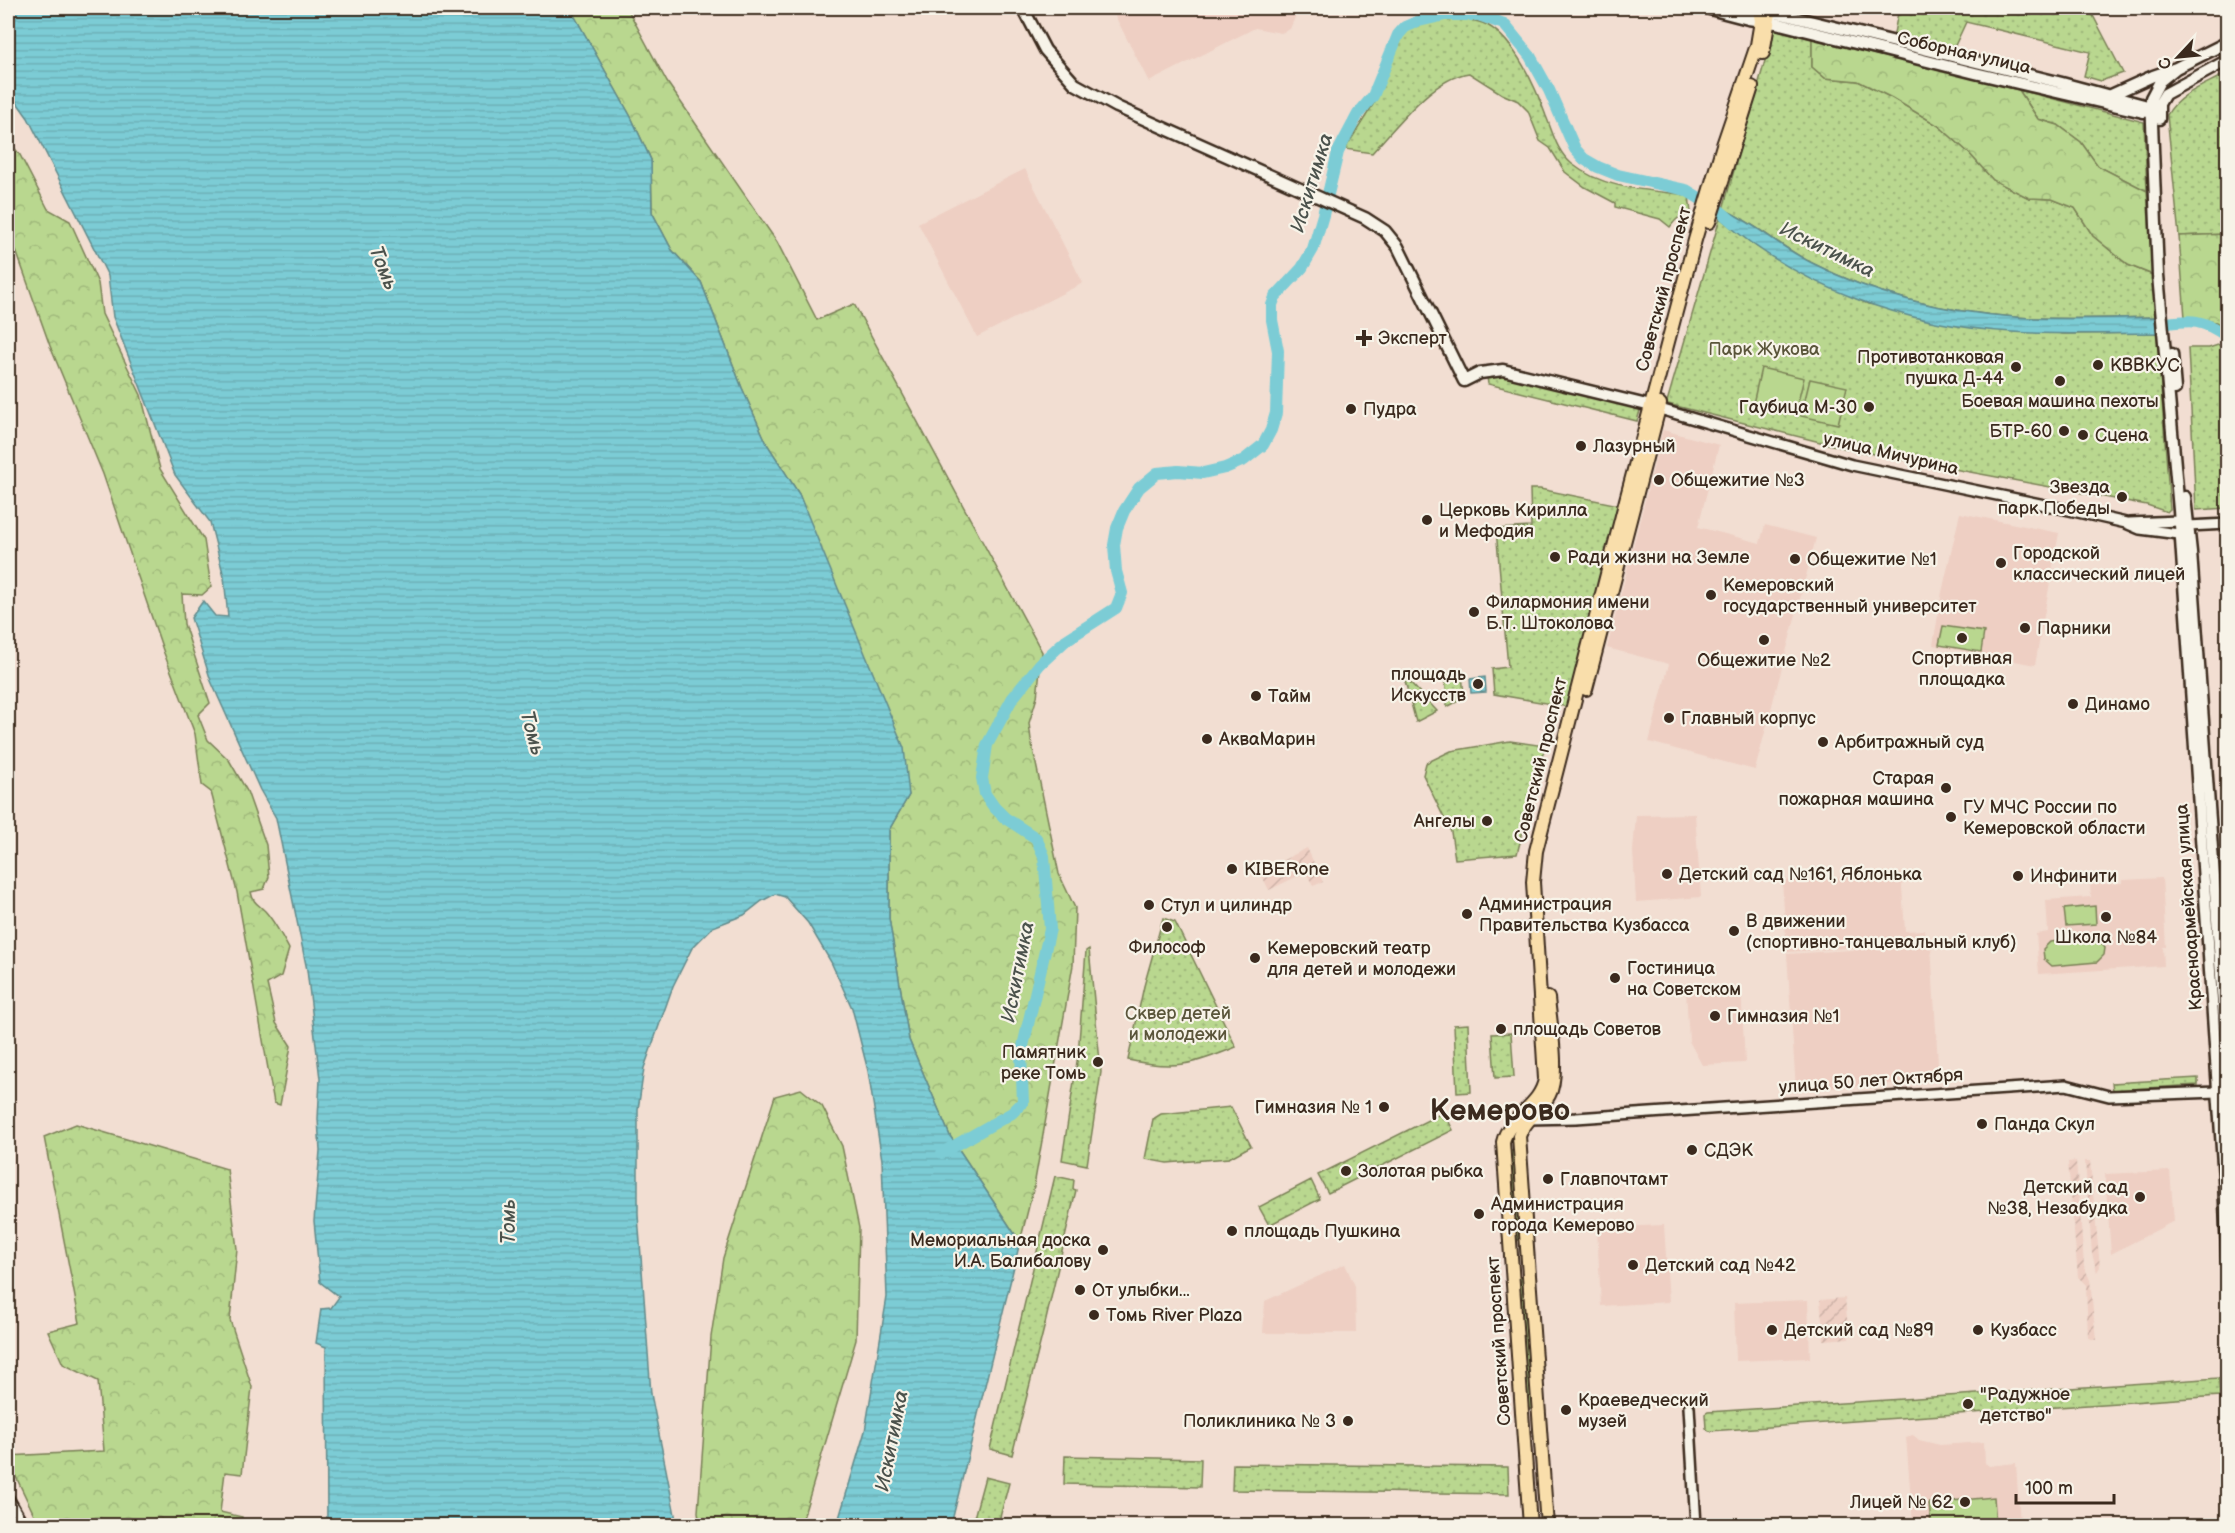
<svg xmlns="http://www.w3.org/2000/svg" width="2235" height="1533" font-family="'Balsamiq Sans',sans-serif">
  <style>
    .built { fill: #eecfc3 }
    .industrial { fill: url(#industrial-furrows) }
    .green { fill: url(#green-dots); stroke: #7a8056; stroke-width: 1.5 }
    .forest { fill: url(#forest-crowns); stroke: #7a8056; stroke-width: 1.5 }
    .pitch { fill: #b9d78f; stroke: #7a8056; stroke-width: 1.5 }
    .water { fill: url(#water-rules); stroke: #628b8c; stroke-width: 1.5 }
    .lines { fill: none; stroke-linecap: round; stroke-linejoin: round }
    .river { stroke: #7cccd5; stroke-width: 12 }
    .tertiary-casing { stroke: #3b2a1e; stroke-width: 14 }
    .secondary-casing { stroke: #3b2a1e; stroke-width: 15 }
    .primary-casing { stroke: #3b2a1e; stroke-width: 16 }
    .tertiary { stroke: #f7f3e8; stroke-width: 9 }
    .secondary { stroke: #f7f3e8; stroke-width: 10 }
    .primary { stroke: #f9deab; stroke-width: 12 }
    .poi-dot { fill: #3b2a1e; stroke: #f7f3e8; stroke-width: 2 }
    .labels { text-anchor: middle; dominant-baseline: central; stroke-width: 4.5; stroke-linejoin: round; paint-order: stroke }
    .street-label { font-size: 18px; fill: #3b2a1e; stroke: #f7f3e8 }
    .poi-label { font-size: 18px; fill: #3b2a1e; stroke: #f7f3e8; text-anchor: start }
    .park-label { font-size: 18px; fill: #5a553a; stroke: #f7f3e8 }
    .water-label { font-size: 20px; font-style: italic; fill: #4b524c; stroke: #f7f3e8 }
    .town-label { font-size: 30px; font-weight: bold; fill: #3b2a1e; stroke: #f7f3e8 }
  </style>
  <defs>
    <pattern id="industrial-furrows" width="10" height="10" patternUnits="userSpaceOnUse" patternTransform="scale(1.5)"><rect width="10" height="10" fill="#eecfc3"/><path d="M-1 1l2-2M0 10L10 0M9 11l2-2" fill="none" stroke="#cdb2a7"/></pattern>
    <pattern id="green-dots" width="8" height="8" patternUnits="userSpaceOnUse" patternTransform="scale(1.5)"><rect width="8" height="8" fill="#b9d78f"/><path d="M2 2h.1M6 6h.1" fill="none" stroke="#a0b97b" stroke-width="1.8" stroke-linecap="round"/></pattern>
    <pattern id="forest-crowns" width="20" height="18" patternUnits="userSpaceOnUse" patternTransform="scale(1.5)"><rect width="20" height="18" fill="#b9d78f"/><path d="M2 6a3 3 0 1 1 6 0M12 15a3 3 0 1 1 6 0" fill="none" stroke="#a0b97b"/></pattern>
    <pattern id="water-rules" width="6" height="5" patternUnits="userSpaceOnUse" patternTransform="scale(1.5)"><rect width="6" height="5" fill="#7cccd5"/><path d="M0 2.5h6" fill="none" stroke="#6cafb6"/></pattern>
  </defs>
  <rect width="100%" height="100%" fill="#f2ded2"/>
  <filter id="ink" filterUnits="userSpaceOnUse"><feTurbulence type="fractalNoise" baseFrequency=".0167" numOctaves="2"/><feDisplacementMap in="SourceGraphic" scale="12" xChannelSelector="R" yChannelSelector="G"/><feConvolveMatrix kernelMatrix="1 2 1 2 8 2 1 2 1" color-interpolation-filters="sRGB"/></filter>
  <g filter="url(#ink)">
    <path class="built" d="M1111 8H1299L1290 29 1281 33 1255 28 1149 82Z
      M1025 169 1083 283 977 337 918 223Z
      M1663 430 1719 445 1698 527 1760 543 1765 525 1816 538 1755 770 1649 742 1669 664 1607 648Z
      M1960 513 2059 533 2035 665 1933 645 1942 592Z
      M1695 814 1701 897 1636 902 1633 851 1636 815Z
      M1901 873 1905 931 1924 930 1925 943 1787 952 1782 881Z
      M2162 878 2166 947H2163L2164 966 2039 974 2036 934 2048 932 2046 900 2091 897 2090 885 2123 883V880Z
      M1931 945 1939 1081 1796 1090 1787 954Z
      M1741 988 1745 1063 1702 1065 1689 1041 1686 991Z
      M2170 1171 2174 1221 2111 1254 2105 1174Z
      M1664 1225 1669 1302 1601 1306 1597 1228Z
      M1345 1264 1355 1286 1356 1333H1263L1265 1301Z
      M1808 1300 1810 1358 1736 1361 1734 1303Z
      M1913 1435 1919 1440 1940 1445 1984 1442 1985 1463 1989 1466 2016 1463 2020 1525H1913L1906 1437Z"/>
    <path class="industrial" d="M1307 848 1323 882 1313 886 1306 872 1269 890 1260 872Z
      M2076 1161 2084 1266 2090 1280 2096 1340 2088 1338 2086 1285 2078 1277 2068 1162Z
      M2085 1161H2090L2100 1267 2097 1272 2092 1254Z
      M1845 1298 1849 1338 1824 1340 1820 1300Z"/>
    <path class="green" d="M1899 8H2089L2123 73 2101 81 2084 76 2090 52 1966 22 1952 52 1893 38Z
      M1438 19C1454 19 1472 18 1487 25 1515 40 1536 88 1546 116 1553 133 1557 152 1572 164 1604 190 1650 190 1689 195L1691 213C1680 215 1676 219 1670 227L1660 219 1615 207V203L1585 187 1565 172 1550 148 1540 141 1528 111 1518 101 1502 94 1469 73C1431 79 1397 126 1372 153L1345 149 1376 100 1391 59 1394 40C1408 28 1420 23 1438 19Z
      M1774 29 1812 39V67L1825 78 1858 81 1892 98 1939 126 1969 153 1993 180 2029 198 2052 199 2075 208 2093 236 2128 265 2153 275 2156 317C2109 318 2061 320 2015 317 1946 312 1874 295 1812 263 1781 247 1755 223 1723 209Z
      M2227 73V234L2179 236 2167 115C2179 93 2206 85 2227 73Z
      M2019 90 2144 122 2147 191 2098 166 2081 142 2058 125 2038 119Z
      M1720 218 1757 247 1801 273 1868 304 2063 334 2157 333 2170 509 2167 512 2147 505 1852 450 1668 404 1667 402Z
      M2221 344 2228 346 2227 508 2196 510 2188 348H2209Z
      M1495 372 1641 407 1637 421 1488 384 1487 377Z
      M1530 489H1540L1619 505 1568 707 1494 694 1492 669 1508 667 1496 529 1531 527Z
      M1462 672 1464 698 1447 707 1445 673Z
      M1408 680 1437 711 1416 722 1405 681Z
      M1510 741 1545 746 1517 854 1455 859 1451 832 1423 775 1426 763 1451 751Z
      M1163 918 1175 922 1236 1047C1193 1065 1174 1070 1128 1060L1144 986Z
      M1089 949 1101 1072 1087 1165 1062 1160 1078 1055 1086 951Z
      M1468 1024 1471 1092 1457 1093 1454 1025Z
      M1511 1033 1514 1077 1495 1078 1492 1034Z
      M2198 1078V1085L2113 1090 2112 1083Z
      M1231 1107 1251 1146 1229 1158 1167 1163 1145 1159 1153 1119 1161 1114Z
      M1444 1112 1453 1130 1328 1193 1318 1175Z
      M1509 1151H1516L1522 1240H1515Z
      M1055 1176 1074 1180 1073 1189 1076 1190 1045 1324 1012 1455 990 1449Z
      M1311 1180 1320 1199 1269 1225 1259 1207Z
      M1519 1277H1523L1534 1409H1527L1518 1280Z
      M2219 1378 2220 1396 1709 1431 1706 1428 1705 1414 1708 1412Z
      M1065 1456 1201 1459 1200 1487 1064 1484Z
      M1233 1464 1508 1467 1509 1494 1232 1490Z
      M985 1477 1009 1483 998 1525H972Z"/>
    <path class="forest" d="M570 8H627L667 82 777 242 817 320 854 304 1042 652 1037 697 1029 723 1031 740 1059 874 1075 908 1073 965 1034 1186 1020 1242 950 1136 909 1040 889 918V830L909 795 799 494 767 444 742 388 701 282 672 250 652 212 651 160 631 117Z
      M1812 39 2019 90 2038 119 2058 125 2081 142 2098 166 2147 191 2153 275 2128 265 2093 236 2075 208 2052 199 2029 198 1993 180 1969 153 1939 126 1892 98 1858 81 1825 78 1812 67Z
      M8 140 20 155 48 209 70 221 98 283 102 314 141 395 160 469 204 540 211 587 202 595 182 594 184 624 210 703 198 715 208 740 229 760 247 791 266 845 269 877 264 889 251 892C253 903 258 904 265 911 275 922 282 936 289 949L281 976 267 984 276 1023 291 1046 280 1105 274 1103 237 892 211 792 202 785 195 734 164 653 103 474 50 346 8 228Z
      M2227 234H2228L2227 330 2216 322 2185 318 2179 236Z
      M801 1089 822 1106 842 1146 859 1228 856 1340 801 1525H700L698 1512 711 1337 723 1258 775 1096Z
      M76 1124 227 1169 237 1249 230 1320 252 1387 242 1474 225 1472 220 1512 242 1517 240 1525H39L8 1460V1456L104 1451 98 1381 63 1364 48 1331 80 1323 44 1137Z"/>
    <path class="pitch" d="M1761 368 1804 378 1795 414 1753 404Z
      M1810 379 1847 387 1838 424 1801 416Z
      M1943 626 1984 632 1981 652 1939 645Z
      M2095 906 2096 924 2066 926 2064 909Z
      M2091 938 2101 942 2105 948 2104 955 2097 962 2052 966 2044 959 2043 949 2050 942Z
      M1994 1497 1996 1525H1931L1929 1503Z"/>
    <path class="water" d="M8 8H570L631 117 651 160 652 212 672 250 701 282 742 388 767 444 799 494 904 748 909 795 889 830V918L909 1040 950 1136 1020 1242 951 1525H837L865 1431 887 1297 882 1160 868 1071 852 1008 831 962 808 923 785 897 775 894 762 901 744 915 713 927 692 948 673 986 644 1068 638 1110V1215L651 1394 677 1525H327L326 1347 316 1343 321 1309 331 1308 339 1297 320 1282 314 1221 320 1151 318 1119 320 1079 307 970 276 818 260 790 211 681 191 618 203 601 215 616 228 617 224 577 210 522 175 475 113 317 108 276 28 118 8 90Z
      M1723 209C1755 223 1781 248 1812 263 1874 295 1946 312 2015 317 2061 320 2109 318 2156 317L2157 333C2109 334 2060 335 2012 332 1907 326 1799 288 1720 218Z
      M1485 677 1486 692 1471 693 1470 679Z"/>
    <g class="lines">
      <path class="river" d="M2153 325C2187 321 2198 315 2228 337
        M942 1153 1012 1113 1023 1102 1021 1055 1050 929 1044 856 1036 838 1005 818 994 807 985 794 982 778 987 745 1012 699 1040 664 1066 640 1116 608 1122 593 1116 571 1114 545 1117 528 1124 511 1139 488 1157 473 1178 471 1203 473 1225 468 1244 460 1263 445 1271 430 1276 413 1278 351 1272 320V305L1275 297 1302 268 1313 249 1323 215 1338 152 1358 114 1373 96 1398 35 1405 27 1419 21 1445 15H1479L1504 24 1530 56 1549 90 1575 149 1584 159 1598 167 1618 175 1686 190 1719 210 1734 223"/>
      <defs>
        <path id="tertiary" d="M1653 407 1852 465 2069 510 2126 523 2140 529 2179 534
          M2129 523 2179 521
          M2188 526 2228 524
          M1528 1119 1576 1118 2066 1085 2109 1096 2218 1092 2228 1082
          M1689 1407 1696 1526
          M8 1498 24 1526"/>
        <path id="secondary" d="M1023 8 1045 50 1075 84 1117 107 1365 218 1385 231 1398 247 1464 381 1480 373 1503 370 1651 406
          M1706 8 1748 19 1776 23 1975 73 2143 112 2158 110
          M1740 8 1777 13 2062 83 2155 108
          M2176 68 2160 81 2151 98 2158 275 2179 510 2224 1179 2228 1277
          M2111 95 2153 76 2176 68 2228 42
          M2159 119V104L2165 94 2228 60
          M2172 354 2175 389
          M2185 497 2191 552 2228 1074"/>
        <path id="primary" d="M1763 53 1770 13 1768 8
          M1709 222 1752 87
          M1586 689 1660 404
          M1530 1526 1503 1142C1509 1116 1541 1106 1545 1079L1533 882 1536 851 1626 500 1695 240 1723 145 1757 45 1761 21 1759 8
          M1547 1526 1519 1136C1525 1119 1541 1110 1549 1095 1560 1075 1550 1022 1548 998"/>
      </defs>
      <use href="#tertiary" class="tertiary-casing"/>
      <use href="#secondary" class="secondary-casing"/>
      <use href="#primary" class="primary-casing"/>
      <use href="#tertiary" class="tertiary"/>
      <use href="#secondary" class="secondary"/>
      <use href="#primary" class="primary"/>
    </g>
  </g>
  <g class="poi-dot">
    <path d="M1361 329h6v6h6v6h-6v6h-6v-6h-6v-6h6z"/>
    <circle cx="2098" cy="365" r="6"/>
    <circle cx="2016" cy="367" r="6"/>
    <circle cx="2060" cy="381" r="6"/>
    <circle cx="1869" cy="407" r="6"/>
    <circle cx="1351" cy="409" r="6"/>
    <circle cx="2064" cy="431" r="6"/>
    <circle cx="2083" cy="435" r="6"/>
    <circle cx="1581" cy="446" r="6"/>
    <circle cx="1659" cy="480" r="6"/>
    <circle cx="2122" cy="497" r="6"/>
    <circle cx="1427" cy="520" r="6"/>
    <circle cx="1555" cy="557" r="6"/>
    <circle cx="1795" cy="559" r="6"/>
    <circle cx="2001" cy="563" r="6"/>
    <circle cx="1711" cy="595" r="6"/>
    <circle cx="1474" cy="612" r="6"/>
    <circle cx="2025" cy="628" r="6"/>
    <circle cx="1962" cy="638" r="6"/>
    <circle cx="1764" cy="640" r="6"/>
    <circle cx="1478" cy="684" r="6"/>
    <circle cx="1256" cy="696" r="6"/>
    <circle cx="2073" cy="704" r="6"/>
    <circle cx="1669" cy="718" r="6"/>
    <circle cx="1207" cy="739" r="6"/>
    <circle cx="1823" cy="742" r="6"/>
    <circle cx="1946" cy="788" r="6"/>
    <circle cx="1951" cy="817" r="6"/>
    <circle cx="1487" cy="821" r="6"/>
    <circle cx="1232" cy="869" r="6"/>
    <circle cx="1667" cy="874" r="6"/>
    <circle cx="2018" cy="876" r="6"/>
    <circle cx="1149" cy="905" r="6"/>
    <circle cx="1467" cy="914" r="6"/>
    <circle cx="2106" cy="917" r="6"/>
    <circle cx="1167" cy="927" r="6"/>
    <circle cx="1734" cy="931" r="6"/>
    <circle cx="1255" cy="958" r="6"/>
    <circle cx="1615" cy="978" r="6"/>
    <circle cx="1715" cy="1016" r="6"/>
    <circle cx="1501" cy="1029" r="6"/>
    <circle cx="1098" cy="1062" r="6"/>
    <circle cx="1384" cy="1107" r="6"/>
    <circle cx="1982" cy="1124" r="6"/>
    <circle cx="1692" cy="1150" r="6"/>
    <circle cx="1346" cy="1171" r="6"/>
    <circle cx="1548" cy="1179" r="6"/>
    <circle cx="2140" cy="1197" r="6"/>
    <circle cx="1479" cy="1214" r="6"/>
    <circle cx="1232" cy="1231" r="6"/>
    <circle cx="1103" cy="1250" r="6"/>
    <circle cx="1633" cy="1265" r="6"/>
    <circle cx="1080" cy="1290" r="6"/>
    <circle cx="1094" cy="1315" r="6"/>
    <circle cx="1772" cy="1330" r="6"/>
    <circle cx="1978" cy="1330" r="6"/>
    <circle cx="1968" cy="1404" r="6"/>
    <circle cx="1566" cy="1410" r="6"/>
    <circle cx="1348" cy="1421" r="6"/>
    <circle cx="1965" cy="1502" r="6"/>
  </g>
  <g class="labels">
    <g class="street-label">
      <text transform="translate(1964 53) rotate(13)">Соборная улица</text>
      <text transform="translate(1664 289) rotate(-75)">Советский проспект</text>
      <text transform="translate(1891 454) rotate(13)">улица Мичурина</text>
      <text transform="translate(1541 760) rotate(-76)">Советский проспект</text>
      <text transform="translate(2189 907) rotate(-94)">Красноармейская улица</text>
      <text transform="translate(1871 1081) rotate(-4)">улица 50 лет Октября</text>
      <text transform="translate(1499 1341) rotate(-94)">Советский проспект</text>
    </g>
    <g class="poi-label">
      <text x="1378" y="338">Эксперт</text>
      <text x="2004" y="357" text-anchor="end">Противотанковая<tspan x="2004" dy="21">пушка Д-44</tspan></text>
      <text x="2110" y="365">КВВКУС</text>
      <text x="2060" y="401" text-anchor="middle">Боевая машина пехоты</text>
      <text x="1857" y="407" text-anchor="end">Гаубица М-30</text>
      <text x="1363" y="409">Пудра</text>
      <text x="2052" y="431" text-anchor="end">БТР-60</text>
      <text x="2095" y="435">Сцена</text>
      <text x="1593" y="446">Лазурный</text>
      <text x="1671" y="480">Общежитие №3</text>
      <text x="2110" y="487" text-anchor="end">Звезда<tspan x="2110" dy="21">парк Победы</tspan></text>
      <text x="1439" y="510">Церковь Кирилла<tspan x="1439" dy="21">и Мефодия</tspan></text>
      <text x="2013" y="553">Городской<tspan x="2013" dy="21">классический лицей</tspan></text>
      <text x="1567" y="557">Ради жизни на Земле</text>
      <text x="1807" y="559">Общежитие №1</text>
      <text x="1723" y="585">Кемеровский<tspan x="1723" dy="21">государственный университет</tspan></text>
      <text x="1486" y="602">Филармония имени<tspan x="1486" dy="21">Б.Т. Штоколова</tspan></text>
      <text x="2037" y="628">Парники</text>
      <text x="1962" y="658" text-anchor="middle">Спортивная<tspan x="1962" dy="21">площадка</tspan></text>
      <text x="1764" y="660" text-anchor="middle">Общежитие №2</text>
      <text x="1466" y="674" text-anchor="end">площадь<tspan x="1466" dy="21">Искусств</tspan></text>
      <text x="1268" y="696">Тайм</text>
      <text x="2085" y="704">Динамо</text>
      <text x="1681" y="718">Главный корпус</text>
      <text x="1219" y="739">АкваМарин</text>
      <text x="1835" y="742">Арбитражный суд</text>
      <text x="1934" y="778" text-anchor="end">Старая<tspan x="1934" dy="21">пожарная машина</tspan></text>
      <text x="1963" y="807">ГУ МЧС России по<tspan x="1963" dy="21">Кемеровской области</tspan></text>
      <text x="1475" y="821" text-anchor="end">Ангелы</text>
      <text x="1244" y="869">KIBERone</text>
      <text x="1679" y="874">Детский сад №161, Яблонька</text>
      <text x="2030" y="876">Инфинити</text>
      <text x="1479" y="904">Администрация<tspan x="1479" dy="21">Правительства Кузбасса</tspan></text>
      <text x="1161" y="905">Стул и цилиндр</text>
      <text x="1746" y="921">В движении<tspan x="1746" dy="21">(спортивно-танцевальный клуб)</tspan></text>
      <text x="2106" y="937" text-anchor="middle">Школа №84</text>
      <text x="1167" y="947" text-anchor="middle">Философ</text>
      <text x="1267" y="948">Кемеровский театр<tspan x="1267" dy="21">для детей и молодежи</tspan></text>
      <text x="1627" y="968">Гостиница<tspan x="1627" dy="21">на Советском</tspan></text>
      <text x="1727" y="1016">Гимназия №1</text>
      <text x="1513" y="1029">площадь Советов</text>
      <text x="1086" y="1052" text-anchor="end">Памятник<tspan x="1086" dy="21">реке Томь</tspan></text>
      <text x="1372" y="1107" text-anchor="end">Гимназия № 1</text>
      <text x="1994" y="1124">Панда Скул</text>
      <text x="1704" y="1150">СДЭК</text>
      <text x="1358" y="1171">Золотая рыбка</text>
      <text x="1560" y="1179">Главпочтамт</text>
      <text x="2128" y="1187" text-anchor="end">Детский сад<tspan x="2128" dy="21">№38, Незабудка</tspan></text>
      <text x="1491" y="1204">Администрация<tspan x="1491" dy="21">города Кемерово</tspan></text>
      <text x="1244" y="1231">площадь Пушкина</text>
      <text x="1091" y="1240" text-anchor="end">Мемориальная доска<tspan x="1091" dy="21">И.А. Балибалову</tspan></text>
      <text x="1645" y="1265">Детский сад №42</text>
      <text x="1092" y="1290">От улыбки...</text>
      <text x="1106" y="1315">Томь River Plaza</text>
      <text x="1784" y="1330">Детский сад №89</text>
      <text x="1990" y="1330">Кузбасс</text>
      <text x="1980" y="1394">"Радужное<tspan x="1980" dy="21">детство"</tspan></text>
      <text x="1578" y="1400">Краеведческий<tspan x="1578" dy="21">музей</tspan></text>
      <text x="1336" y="1421" text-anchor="end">Поликлиника № 3</text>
      <text x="1953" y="1502" text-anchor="end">Лицей № 62</text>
    </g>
    <g class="park-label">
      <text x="1764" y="349">Парк Жукова</text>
      <text x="1178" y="1013">Сквер детей<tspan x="1178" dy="21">и молодежи</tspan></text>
    </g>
    <g class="water-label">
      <text transform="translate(1312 183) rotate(-73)">Искитимка</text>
      <text transform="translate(1827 250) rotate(26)">Искитимка</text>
      <text transform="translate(383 268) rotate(68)">Томь</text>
      <text transform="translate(532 733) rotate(75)">Томь</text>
      <text transform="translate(1018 972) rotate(-79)">Искитимка</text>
      <text transform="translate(509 1222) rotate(-90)">Томь</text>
      <text transform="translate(892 1441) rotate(-79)">Искитимка</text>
    </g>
    <g class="town-label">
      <text x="1500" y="1111">Кемерово</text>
    </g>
  </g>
  <rect width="2235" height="1533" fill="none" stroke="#f7f3e8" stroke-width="30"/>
  <rect x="15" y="15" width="2205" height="1503" fill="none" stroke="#3b2a1e" stroke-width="2" filter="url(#ink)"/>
  <g transform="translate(2178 57) rotate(244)" stroke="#f7f3e8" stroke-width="4.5" paint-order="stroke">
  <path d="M0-4.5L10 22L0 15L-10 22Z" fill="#3b2a1e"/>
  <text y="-9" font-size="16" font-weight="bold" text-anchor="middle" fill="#3b2a1e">С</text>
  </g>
  <path d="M2016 1494v9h98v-9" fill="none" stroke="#3b2a1e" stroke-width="3"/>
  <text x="2025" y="1494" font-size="18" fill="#3b2a1e" stroke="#f7f3e8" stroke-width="4.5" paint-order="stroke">100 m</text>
</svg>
